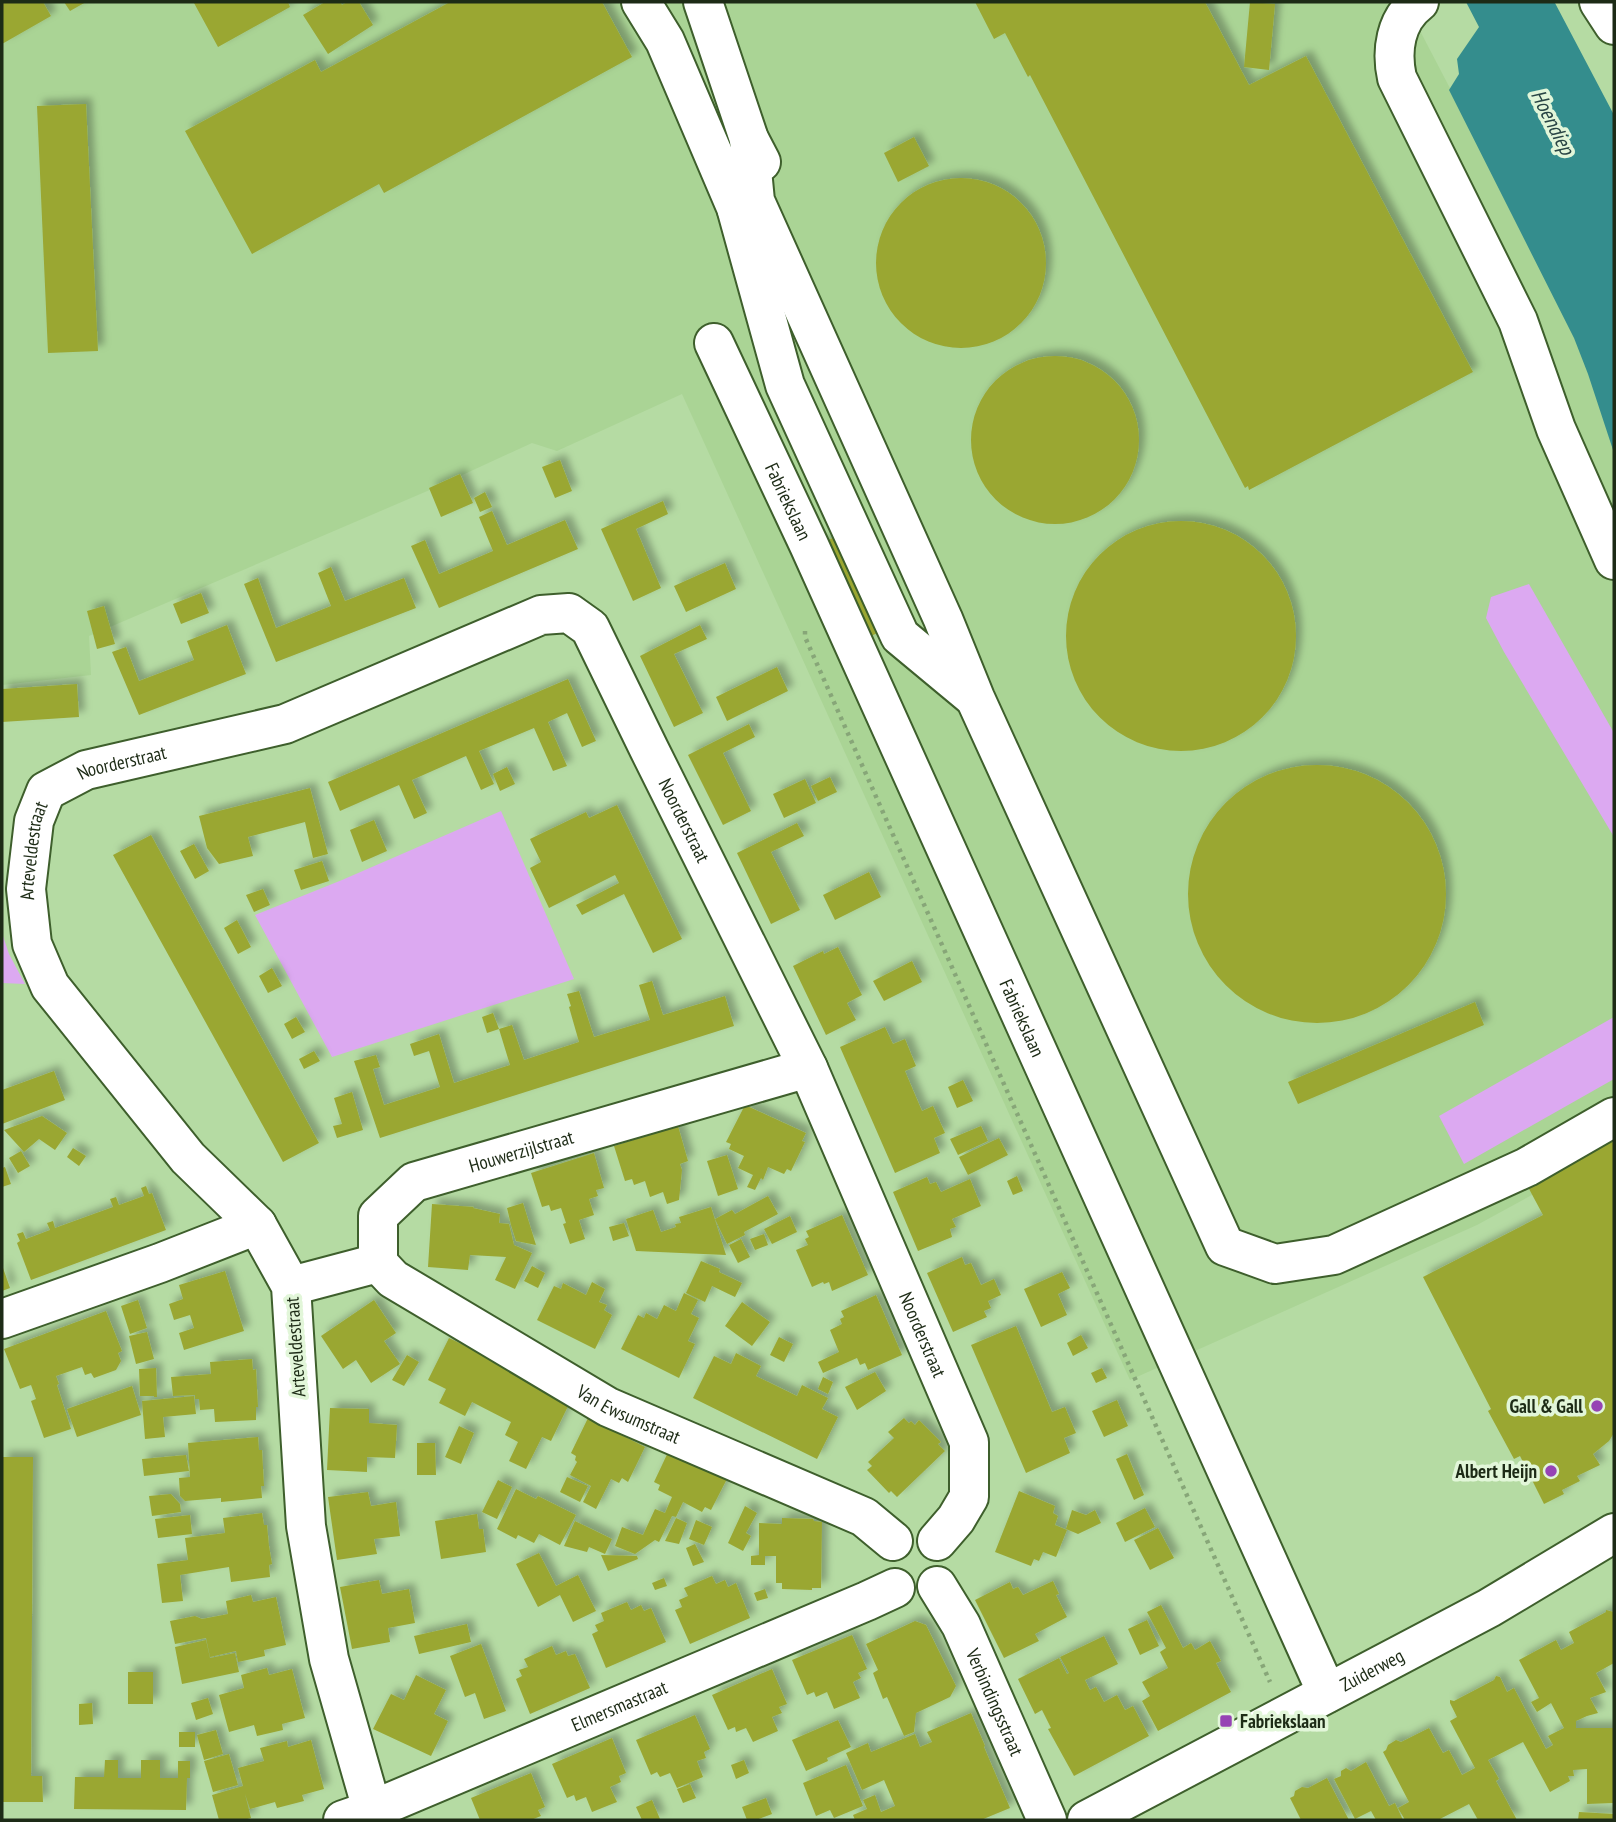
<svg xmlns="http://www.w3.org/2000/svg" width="1616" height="1822" font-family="'PT Sans Narrow',sans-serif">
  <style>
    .built { fill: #aad495 }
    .green { fill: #dca9f1 }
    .water { fill: #348d8d }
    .building { fill: #9aa733; filter: url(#shadow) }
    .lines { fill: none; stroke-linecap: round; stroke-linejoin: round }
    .minor-casing { stroke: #3e5f2c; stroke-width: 42 }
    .path { stroke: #87a678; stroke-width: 4.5; stroke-dasharray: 3.5 5; stroke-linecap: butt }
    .minor { stroke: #fff; stroke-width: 38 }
    .poi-dot { fill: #9644b4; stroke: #e2f6d9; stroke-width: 2.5 }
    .labels { text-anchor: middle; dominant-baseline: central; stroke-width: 7; stroke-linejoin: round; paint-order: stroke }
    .street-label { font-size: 19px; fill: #1d2b16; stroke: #e2f6d9 }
    .poi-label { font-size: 19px; font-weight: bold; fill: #1d2b16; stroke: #e2f6d9; text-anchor: end }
    .water-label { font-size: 21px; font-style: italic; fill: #284444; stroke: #e2f6d9 }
  </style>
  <defs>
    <filter id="shadow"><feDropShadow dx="6" dy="-6" stdDeviation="3.5" flood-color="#0004"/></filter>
  </defs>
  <rect width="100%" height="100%" fill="#b5dba3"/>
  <path class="built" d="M2 2H1405L1454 96 1614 386V1150L1477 1225 1130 1380 682 394 557 451 532 443 432 489 89 636 91 675 2 685Z"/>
  <path class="green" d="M1529 584 1614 733V837L1504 652 1486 618 1491 597Z
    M501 811 574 979 332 1057 255 915 342 880Z
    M2 933 9 954 25 984 2 983Z
    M1614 1017V1079L1464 1164 1439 1116Z"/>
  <path class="water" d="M1466 2H1551L1555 3 1614 115V453L1588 374 1574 338 1449 90 1459 74 1457 59 1479 27Z"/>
  <path class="building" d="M2 2H43L51 16 2 44Z
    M64 2H86L70 11Z
    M196 2H288L290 7 218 47 194 3Z
    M325 2H340L342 5 347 2H359L373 25 328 54 303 15Z
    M450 2H602L632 57 384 193 379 184 252 254 185 131 315 60 321 72Z
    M975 2H1205L1249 85 1306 56 1473 372 1249 490 1248 486 1245 488 1030 75 1028 77 1005 33 994 39Z
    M1250 2 1275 4 1269 70 1244 67Z
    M86 104 98 351 48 353 37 106Z
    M914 137 929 166 898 182 884 153Z
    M876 263a85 85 0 1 1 170 0a85 85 0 1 1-170 0Z
    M971 440a84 84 0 1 1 168 0a84 84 0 1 1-168 0Z
    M560 460 572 491 555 498 542 467Z
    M460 474 473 503 441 517 429 488Z
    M485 492 492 507 480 512 474 498Z
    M663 501 668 514 636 529 661 588 633 601 601 529Z
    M492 511 507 545 565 520 578 549 439 608 411 546 425 540 439 574 493 551 479 517Z
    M1066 636a115 115 0 1 1 230 0a115 115 0 1 1-230 0Z
    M841 534 884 630 860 641 822 543Z
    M725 563 736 589 686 612 674 586Z
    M331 567 345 601 404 578 416 608 276 662 244 584 258 578 276 628 331 606 318 573Z
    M201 593 209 613 181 624 173 604Z
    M104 606 115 644 97 649 87 611Z
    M227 625 246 674 139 715 112 652 126 647 139 681 194 660 187 641Z
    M700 625 707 639 674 654 703 713 674 727 640 656Z
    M777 667 788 691 727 721 716 697Z
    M568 679 596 741 582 747 567 713 548 722 567 766 553 771 534 728 479 751 494 784 481 790 466 756 412 780 427 813 414 819 399 785 340 811 328 782Z
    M77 684 79 717 2 722V689Z
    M749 724 755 737 723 753 751 811 723 825 688 755Z
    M1188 894a129 129 0 1 1 258 0a129 129 0 1 1-258 0Z
    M507 767 515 784 500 791 493 774Z
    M830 777 837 792 818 801 811 786Z
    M805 779 816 803 784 818 773 794Z
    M310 788 328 854 313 858 305 822 248 837 253 856 219 864 207 848 199 816Z
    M617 805 682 939 653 953 624 894 582 915 576 905 619 883 615 875 549 908 530 868 541 862 530 839 586 812 589 818Z
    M374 820 387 851 362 862 350 830Z
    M797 823 804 836 771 852 800 910 771 924 737 853Z
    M151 835 319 1143 283 1162 113 855Z
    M194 844 209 871 195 879 180 851Z
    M322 861 329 881 301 890 294 870Z
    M869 872 881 897 835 920 823 895Z
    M263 889 270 905 254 912 246 895Z
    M237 920 251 947 238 954 224 928Z
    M838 947 862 995 847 1003 856 1020 826 1035 793 966 823 951 824 954Z
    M912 961 922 982 884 1001 873 981Z
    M272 968 282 986 268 993 259 976Z
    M652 981 663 1015 725 996 734 1026 380 1138 354 1061 376 1055 380 1067 373 1069 384 1105 440 1087 429 1051 414 1056 410 1044 439 1034 454 1083 510 1065 499 1029 512 1025 524 1060 579 1042 569 1007 571 1006 567 994 579 991 594 1037 650 1020 639 985Z
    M1475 1002 1484 1025 1298 1104 1288 1082Z
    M493 1013 499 1029 487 1033 482 1017Z
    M296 1017 305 1032 292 1039 284 1024Z
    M885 1027 893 1044 905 1039 916 1066 905 1071 913 1090 922 1111 933 1106 945 1133 934 1138 940 1153 895 1173 840 1047Z
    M314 1051 320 1061 304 1069 299 1059Z
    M54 1071 65 1100 2 1124V1090Z
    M963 1080 973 1101 957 1108 948 1087Z
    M352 1092 363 1130 337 1138 333 1126 342 1124 334 1098Z
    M745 1105 806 1133 802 1141 805 1142 791 1171 787 1169 784 1174 768 1167 763 1180 761 1178 755 1190 747 1187 753 1175 738 1168 744 1156 729 1149 731 1144 726 1142Z
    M42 1116 67 1133 55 1150 39 1139 24 1152 4 1130Z
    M678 1126 688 1161 680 1164 682 1170 679 1200 667 1204 663 1192 650 1197 645 1181 634 1185 632 1179 625 1181 614 1146Z
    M981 1126 988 1141 958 1155 950 1139Z
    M999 1138 1008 1155 968 1175 959 1157Z
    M1614 1139V1433L1609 1441 1593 1454 1600 1465 1577 1476 1580 1481 1562 1490 1564 1494 1544 1504 1520 1456 1514 1459 1488 1411 1491 1409 1423 1277 1543 1215 1528 1187Z
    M73 1148 86 1156 79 1166 67 1157Z
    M21 1151 30 1166 18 1173 9 1158Z
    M594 1153 604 1188 596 1190 598 1196 589 1199 594 1215 579 1220 585 1239 570 1244 563 1224 566 1223 561 1208 551 1211 549 1205 542 1207 531 1173Z
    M727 1155 738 1189 718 1196 707 1161Z
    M5 1167 11 1184 2 1187V1168Z
    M1017 1176 1023 1191 1013 1195 1007 1181Z
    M927 1177 930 1184 936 1182 941 1192 970 1179 981 1206 952 1219 956 1227 950 1229 952 1237 918 1251 893 1192Z
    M146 1186 149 1194 152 1193 166 1230 31 1280 17 1243 20 1241 17 1234 23 1232 26 1239 50 1230 47 1223 53 1221 55 1228 113 1207 110 1199 116 1197 119 1205 144 1196 141 1188Z
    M768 1196 778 1214 744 1232 745 1235 727 1244 715 1219 732 1210 735 1214Z
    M523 1203 536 1245 516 1241 511 1225 507 1208Z
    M432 1204 474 1207 473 1208 500 1214 499 1223 509 1224 514 1245 532 1253 515 1289 495 1280 506 1257 470 1255 468 1270 428 1267Z
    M711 1207 726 1255 636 1251 626 1219 653 1210 661 1232 676 1227 675 1224 681 1223 679 1217Z
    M842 1215 868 1275 832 1291 829 1282 824 1284 823 1282 812 1287 796 1250 808 1245 805 1239 809 1237 806 1231Z
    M790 1216 797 1232 772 1244 764 1229Z
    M624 1223 629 1236 613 1241 609 1227Z
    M764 1234 768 1245 755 1250 750 1239Z
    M741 1239 750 1257 738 1263 729 1245Z
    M962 1257 965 1265 971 1263 981 1285 994 1279 1001 1295 988 1301 991 1308 984 1311 987 1317 953 1332 927 1273Z
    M701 1261 720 1269 719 1272 742 1283 735 1297 712 1286 705 1302 686 1293Z
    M2 1265 10 1288 2 1291Z
    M532 1266 545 1273 538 1288 524 1281Z
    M225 1271 244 1331 184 1350 179 1333 194 1328 190 1315 174 1320 169 1304 183 1299 179 1285Z
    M1062 1272 1070 1288 1058 1294 1067 1315 1041 1327 1024 1289Z
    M592 1282 605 1289 599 1302 607 1305 604 1310 612 1315 595 1349 537 1320 554 1286 561 1289 563 1283 586 1295Z
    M684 1293 698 1300 691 1314 699 1318 688 1341 695 1344 679 1378 621 1349 638 1315 644 1318 646 1313 657 1319 664 1305 676 1311Z
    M876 1295 902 1355 868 1370 865 1363 860 1365 857 1358 823 1373 818 1362 839 1352 830 1330 842 1324 840 1319 844 1317 841 1311Z
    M138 1300 147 1328 130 1334 121 1306Z
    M374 1300 396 1333 384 1341 400 1364 371 1383 356 1360 343 1369 321 1336Z
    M742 1302 770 1322 752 1346 725 1326Z
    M106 1311 122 1351 118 1353 121 1361 116 1370 94 1378 91 1373 85 1375 82 1367 56 1376 59 1384 57 1385 71 1429 44 1438 31 1401 36 1399 31 1385 20 1389 4 1349Z
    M1016 1326 1052 1412 1065 1407 1076 1433 1064 1438 1070 1453 1026 1473 971 1345Z
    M147 1332 154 1359 136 1364 129 1336Z
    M1081 1335 1088 1348 1073 1356 1067 1343Z
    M779 1337 793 1344 784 1362 770 1355Z
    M449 1338 572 1398 551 1441 542 1437 526 1469 509 1461 518 1442 505 1435 511 1422 472 1402 465 1416 439 1403 446 1389 428 1380Z
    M736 1353 761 1366 756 1376 797 1396 802 1385 828 1398 822 1409 838 1417 817 1459 693 1398 714 1356 731 1364Z
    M407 1355 419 1362 404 1386 392 1380Z
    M252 1359 253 1370 256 1369 257 1389 258 1407H256V1420L215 1422 214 1409 200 1410 199 1399H195V1395L173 1396 171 1377 211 1374 210 1362Z
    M156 1368 157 1397H154V1396H140L139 1369Z
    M1102 1368 1107 1378 1096 1383 1091 1373Z
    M875 1372 886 1391 857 1410 845 1387Z
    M823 1377 833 1382 828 1394 818 1389Z
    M132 1386 141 1415 77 1437 67 1409Z
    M194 1396 196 1414 163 1417 165 1437 145 1439 142 1401Z
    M1117 1400 1128 1426 1104 1437 1092 1411Z
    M330 1408 369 1409V1423L397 1425 395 1458 367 1457V1472L327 1470Z
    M588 1418 645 1447 628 1482 622 1478 619 1483 611 1479 596 1509 583 1502 591 1486 570 1475 577 1462 575 1460 576 1456 571 1453Z
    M904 1418 909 1423 911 1421 915 1425 919 1420 941 1442 938 1444 945 1451 897 1497 891 1491 889 1493 867 1470 872 1466 868 1462 894 1438 888 1432Z
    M459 1426 474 1433 461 1464 445 1457Z
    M258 1437 259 1450H262L264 1486H261L262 1498 221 1502V1498L185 1501 180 1496 179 1478 190 1477 188 1443Z
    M417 1443H435L436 1475H417Z
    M671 1446 729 1475 711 1510 705 1507 702 1512 683 1502 676 1517 672 1516 659 1542 655 1540 635 1554 615 1546 622 1527 643 1535 655 1509 665 1513 672 1497 658 1490 660 1485 654 1482Z
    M1127 1454 1144 1495 1134 1500 1116 1459Z
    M186 1455 189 1471 144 1476 142 1459Z
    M2 1457H33L31 1776H42L43 1802H2Z
    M567 1477 588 1486 580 1502 560 1492Z
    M498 1480 512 1487 497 1519 482 1512Z
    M516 1489 536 1499 538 1496 576 1515 560 1545 539 1534 534 1543 518 1535 516 1539 497 1529Z
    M1019 1491 1055 1506 1053 1513 1058 1516 1055 1525 1067 1530 1056 1557 1043 1552 1039 1561 1034 1559 1031 1566 995 1552Z
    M368 1492 371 1506 396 1502 400 1536 374 1539 377 1554 337 1560 328 1497Z
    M171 1494 180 1504 181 1512 152 1516 149 1496Z
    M745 1506 757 1513 746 1533 751 1536 743 1551 728 1543Z
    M1145 1508 1155 1527 1125 1542 1116 1523Z
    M1072 1510 1086 1515 1095 1510 1101 1523 1078 1534 1066 1529Z
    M262 1513 264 1525H267L269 1546 272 1564 269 1565 270 1577 231 1582 229 1567 180 1575 183 1601 162 1603 157 1564 188 1560 185 1538 225 1533 223 1518Z
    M477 1514 479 1529H483L486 1552 441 1559 435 1521Z
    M190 1515 192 1534 158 1538 155 1519Z
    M676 1518 687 1523 679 1544 665 1541Z
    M782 1518 813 1519 814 1521 822 1522 821 1588H812V1590L782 1589V1583H776V1556H765V1565H751V1556L759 1555V1523L782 1524Z
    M696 1520 712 1527 704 1545 689 1539Z
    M575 1521 612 1539 605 1554 589 1547 587 1552 564 1546Z
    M1158 1528 1174 1558 1150 1570 1134 1540Z
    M695 1544 704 1562 693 1566 686 1548Z
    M539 1553 556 1586 578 1575 596 1611 573 1622 560 1595 538 1607 516 1564Z
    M601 1555 637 1556 638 1559 608 1571Z
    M712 1576 716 1584 725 1580 728 1587 736 1583 750 1618 690 1644 675 1610 682 1607 679 1600 688 1596 684 1588Z
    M664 1578 667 1586 655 1590 652 1583Z
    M379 1580 382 1594 409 1589 415 1623 388 1628 390 1642 352 1649 340 1587Z
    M1053 1581 1059 1594 1056 1595 1067 1617 1035 1634 1039 1641 1004 1658 975 1600 1010 1582 1013 1589 1018 1587 1023 1595Z
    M765 1589 768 1598 757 1601 754 1593Z
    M251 1595 253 1602 276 1597 286 1645 264 1650 265 1656 238 1662 236 1651 210 1657 206 1638 175 1644 170 1621 195 1616 202 1619 228 1614 226 1601Z
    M627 1602 631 1610 641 1605 644 1611 651 1608 666 1642 606 1668 592 1634 598 1631 595 1625 604 1621 601 1613Z
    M1161 1605 1183 1648 1191 1643 1195 1650 1210 1641 1221 1661 1216 1663 1231 1692 1158 1731 1142 1701 1150 1696 1142 1682 1168 1668 1160 1652 1166 1648 1147 1612Z
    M1606 1610 1614 1612V1663L1596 1673 1606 1692 1590 1698 1598 1713 1587 1716 1576 1721V1728H1614V1803L1587 1804V1769L1573 1770 1574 1776H1568L1570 1781 1550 1792 1523 1742 1488 1760 1499 1779 1496 1781 1517 1820H1478L1469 1804 1438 1820H1405L1398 1808 1409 1802 1383 1752 1386 1750 1388 1745 1396 1740 1401 1742 1429 1728 1443 1753 1449 1750 1462 1775 1475 1768 1450 1721 1457 1717 1450 1703V1700L1454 1701 1494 1680 1496 1676 1500 1677 1507 1692 1514 1688 1546 1749 1553 1745 1548 1736 1564 1728 1551 1703 1537 1712 1531 1702 1539 1698 1519 1660 1556 1640 1561 1650 1574 1643 1569 1632 1606 1612Z
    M1147 1620 1159 1646 1140 1655 1128 1629Z
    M915 1621 926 1625 956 1686 950 1697 916 1713 914 1732 904 1736 887 1697 883 1699 873 1673 878 1670 866 1644Z
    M467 1624 471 1642 419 1654 414 1636Z
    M852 1635 867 1669 858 1673 861 1678 853 1682 860 1698 834 1709 827 1692 816 1697 814 1692 807 1695 792 1660Z
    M1104 1636 1118 1664 1085 1680 1090 1690 1096 1687 1104 1702 1117 1695 1125 1710 1133 1706 1149 1736 1074 1776 1048 1729 1051 1728 1042 1710 1035 1714 1018 1679 1059 1658 1067 1674 1069 1673 1060 1657Z
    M206 1640 210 1658 235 1653 239 1672 182 1684 175 1647Z
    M481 1644 506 1711 484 1719 475 1693 465 1697 450 1656Z
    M552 1646 556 1655 566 1651 568 1656 575 1654 590 1688 530 1714 516 1679 522 1676 519 1670 528 1667 524 1659Z
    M267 1668 269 1675 292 1669 305 1718 282 1724 283 1730 257 1736 254 1725 229 1732 219 1695 244 1688 241 1675Z
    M772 1669 787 1704 779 1707 782 1713 772 1717 778 1731 753 1742 746 1728 736 1732 735 1727 728 1730 712 1695Z
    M128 1672H153V1704H128Z
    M416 1675 446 1690 434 1714 448 1721 431 1756 373 1729 391 1694 404 1700Z
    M208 1698 213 1714 196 1720 191 1703Z
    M92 1703 93 1724 79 1725V1704Z
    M971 1713 985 1746 984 1747 1010 1808 981 1820H855L853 1815 867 1809 863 1800 875 1795 881 1812 895 1806 884 1780 862 1790 846 1753 868 1743 871 1752 915 1734 920 1747 932 1742 927 1732Z
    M695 1715 710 1749 704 1752 706 1758 697 1761 703 1777 677 1788 670 1773 660 1777 657 1772 651 1775 636 1740Z
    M838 1720 851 1747 827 1758 828 1761 806 1771 792 1740Z
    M216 1730 223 1754 204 1760 197 1735Z
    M179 1732H195V1747H179Z
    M612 1738 626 1773 619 1776 621 1782 610 1787 617 1802 592 1812 586 1797 576 1801 574 1795 567 1798 552 1764Z
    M311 1740 324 1789 302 1795 304 1801 277 1808 275 1802 250 1809 245 1794 251 1818 244 1820H219L212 1795 243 1786 238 1768 264 1761 260 1748 287 1741 288 1747Z
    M229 1754 238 1785 213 1792 204 1761Z
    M105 1760H118V1778H141V1760H160V1778H178V1761H190V1778H187L186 1810 74 1809 75 1777H104Z
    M744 1760 749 1773 736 1779 731 1765Z
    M1366 1762 1389 1806 1395 1803 1403 1820H1376L1371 1811 1355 1819 1334 1779 1341 1776V1771L1346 1768 1351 1771Z
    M846 1765 863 1806 834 1818 830 1810 816 1816 803 1783Z
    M531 1773 545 1807 538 1810 541 1816 531 1820H480L471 1798Z
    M1327 1778 1349 1820H1301L1290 1798 1294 1796 1295 1791 1302 1787 1308 1788Z
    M690 1784 696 1798 683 1803 677 1789Z
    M766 1798 772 1814 756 1820H747L742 1807Z
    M652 1800 660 1819 642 1820 636 1807Z
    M1579 1812 1614 1814V1820H1578Z"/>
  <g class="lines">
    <defs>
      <g id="minor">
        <path d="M641 2 665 41 747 233"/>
        <path d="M703 2 749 139 761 162"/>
        <path d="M1419 2C1395 20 1391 51 1397 78L1518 321 1556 429 1614 560"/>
        <path d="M1599 2 1614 25"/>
        <path d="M749 139 755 201 943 619 975 698 1225 1246 1275 1264 1334 1255 1527 1167 1614 1117"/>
        <path d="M737 211 785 385 900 636 971 695"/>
        <path id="s1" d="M714 343 809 545 1327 1693"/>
        <path id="s2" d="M378 1263 393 1279 608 1407 864 1517 893 1541"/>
        <path id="s3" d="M378 1263V1216L414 1182 808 1068"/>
        <path d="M291 1286 378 1263"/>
        <path d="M2 1319 160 1263 257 1225"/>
        <path id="s4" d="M937 1586 961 1625 1047 1820"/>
        <path id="s5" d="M343 1820 372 1810 867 1601 895 1588"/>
        <path id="s6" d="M375 1820 329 1659 306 1526 291 1286 257 1225 188 1158 50 986 32 944 26 889 34 821 46 791 86 770 285 724 541 615 569 613 590 628 649 749 808 1068 969 1442V1497L956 1519 937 1541"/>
        <path id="s7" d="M1087 1820 1489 1608 1614 1533"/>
      </g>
    </defs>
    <use href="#minor" class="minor-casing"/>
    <path class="path" d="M805 631V637L1270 1682"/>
    <use href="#minor" class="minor"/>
  </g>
  <g class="poi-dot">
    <circle cx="1597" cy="1406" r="7"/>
    <circle cx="1551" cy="1471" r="7"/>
    <rect x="1219" y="1714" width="14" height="14" rx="3.5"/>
  </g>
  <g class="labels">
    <g class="street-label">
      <text stroke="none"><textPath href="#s1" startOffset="175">Fabriekslaan</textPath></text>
      <text stroke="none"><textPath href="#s6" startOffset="1213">Noorderstraat</textPath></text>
      <text stroke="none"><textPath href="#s6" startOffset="1927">Noorderstraat</textPath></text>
      <text stroke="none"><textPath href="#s6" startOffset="1069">Arteveldestraat</textPath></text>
      <text stroke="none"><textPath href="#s1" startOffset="742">Fabriekslaan</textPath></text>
      <text stroke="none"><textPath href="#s3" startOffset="208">Houwerzijlstraat</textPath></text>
      <text stroke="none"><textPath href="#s6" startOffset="2494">Noorderstraat</textPath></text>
      <text transform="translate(295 1347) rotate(-94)">Arteveldestraat</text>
      <text stroke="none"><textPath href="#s2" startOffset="294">Van Ewsumstraat</textPath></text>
      <text stroke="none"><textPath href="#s7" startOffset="322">Zuiderweg</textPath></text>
      <text stroke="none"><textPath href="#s4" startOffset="130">Verbindingsstraat</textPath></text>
      <text stroke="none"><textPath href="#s5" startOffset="299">Elmersmastraat</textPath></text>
    </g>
    <g class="poi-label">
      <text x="1583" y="1406">Gall &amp; Gall</text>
      <text x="1537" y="1471">Albert Heijn</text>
      <text x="1240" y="1721" text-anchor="start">Fabriekslaan</text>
    </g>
    <g class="water-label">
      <text transform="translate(1553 122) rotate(63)">Hoendiep</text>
    </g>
  </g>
  <rect width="1616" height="1822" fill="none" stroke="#1d2b16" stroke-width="7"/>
</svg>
